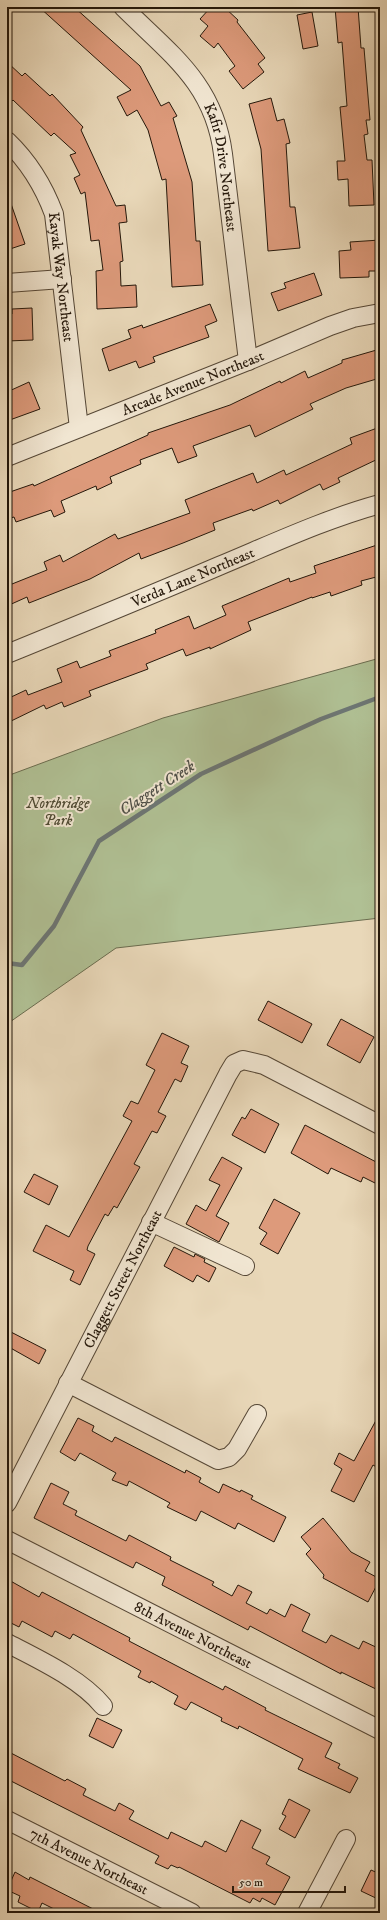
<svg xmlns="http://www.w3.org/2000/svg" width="387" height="1920" font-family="'IM FELL DW Pica',serif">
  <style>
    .green { fill: #b0c094; stroke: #6a6c4f }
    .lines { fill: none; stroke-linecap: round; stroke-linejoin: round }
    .stream { stroke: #6d7674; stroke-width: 4.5 }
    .building { fill: #dd9a7b; stroke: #24170a }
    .minor-casing { stroke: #554736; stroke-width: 20 }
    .minor { stroke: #f1e6d2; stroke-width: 18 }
    .labels { text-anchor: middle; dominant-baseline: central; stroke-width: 4; stroke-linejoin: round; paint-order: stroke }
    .street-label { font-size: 15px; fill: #24170a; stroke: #f1e6d2 }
    .park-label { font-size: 15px; font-style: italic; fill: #4e4a33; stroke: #f1e6d2 }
    .water-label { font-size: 16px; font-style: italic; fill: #4e4f48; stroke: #f1e6d2 }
  </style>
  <rect width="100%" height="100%" fill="#e9d8b9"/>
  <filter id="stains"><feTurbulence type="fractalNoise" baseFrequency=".005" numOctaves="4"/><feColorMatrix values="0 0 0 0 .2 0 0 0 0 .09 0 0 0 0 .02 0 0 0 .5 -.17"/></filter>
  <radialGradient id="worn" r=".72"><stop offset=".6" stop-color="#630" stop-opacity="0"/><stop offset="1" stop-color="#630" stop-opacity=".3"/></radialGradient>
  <path class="green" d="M380 658V918L116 948 7 1024V776L163 718Z"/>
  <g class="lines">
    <path class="stream" d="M7 963 22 965 54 926 99 841 201 774 321 719 380 697"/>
  </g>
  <path class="building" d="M39 7H74L140 66 161 106 169 102 177 116 173 118 192 182 196 241H200L203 285 172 287 166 179 162 180 148 130 137 110 127 116 117 97 131 90Z
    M211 7H224L238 20 237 22 265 58 258 64 264 72 243 89 229 71 235 66 218 43 214 48 200 36 208 26 200 19Z
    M335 7H358L361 48H364L370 120H366L368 134 364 135 367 160H372L374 205 349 206 348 179 338 180 337 161H345L340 107 347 106 342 42 338 43Z
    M312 12 318 46 303 49 297 15Z
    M7 62 22 76 25 73 50 96 52 94 83 127 81 130 116 206 125 205 127 222 119 223 123 261 120 262 121 286 136 285 137 307 97 309 96 271 103 270 99 240 91 241 85 192 81 194 74 178 80 175 70 155 76 153 54 133 51 136 13 100 7 106Z
    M271 98 277 121 284 119 290 143 286 144 290 207H295L300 248 268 251 261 149 249 104Z
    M7 198H9L25 244 7 250Z
    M380 240V271H369V277L340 278 339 251 351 250 350 242Z
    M314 273 322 295 278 311 271 293 286 288 284 283Z
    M210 304 217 321 205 326 209 337 153 357 155 362 139 368 136 361 109 371 102 349 131 338 128 330 142 325 143 328Z
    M32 308 33 340 7 341V314H12V309Z
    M380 349V378L346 388 310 404 313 409 255 437 250 425 193 446 197 456 178 463 172 448 140 460 141 464 110 477 112 483 97 490 96 486 61 501 65 512 54 517 51 510 16 522 14 517 7 519V493L33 484 34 486 148 435V433L230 405 280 381 281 383 305 371 308 378 342 363V360Z
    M29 382 40 409 7 421V392Z
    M380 427V458L338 478 340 482 323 490 320 484 280 504 278 500 253 511 252 509 213 523 215 530 183 543 141 559 139 553 90 579 29 603 27 597 7 606V586L47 570 44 562 60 555 63 562 115 534 118 539 190 513 185 500 253 473 257 483 284 470 286 475 352 444 350 438Z
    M380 544V576L361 581 362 585 331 596 330 592 312 598V597L248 622 251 630 210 649V647L186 656 183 649 146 664 148 669 89 691 91 696 64 707 62 702 46 709 44 705 7 723V699L26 690 28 695 62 682 57 669 77 661 80 668 111 656 109 651 156 633 155 630 189 616 194 629 226 615 222 606 289 578 290 582 316 573 314 566Z
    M268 1001 312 1024 302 1043 258 1020Z
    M341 1019 374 1037 360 1063 327 1045Z
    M162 1033 189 1046 181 1063 188 1066 181 1082 175 1079 158 1112 166 1116 157 1133 152 1131 134 1164 140 1167 117 1208 114 1206 108 1216 105 1214 88 1246 87 1250 95 1254 80 1285 70 1280 74 1271 33 1251 46 1225 69 1237 132 1121 123 1116 131 1101 138 1104 155 1070 146 1065Z
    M251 1109 279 1124 265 1153 232 1135 242 1117 245 1119Z
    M305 1125 380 1164V1178L377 1184 363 1177 361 1182 331 1168 328 1174 291 1153Z
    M222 1157 242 1168 216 1216 229 1223 219 1242 186 1224 196 1205 206 1211 220 1185 209 1180Z
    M34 1174 58 1186 49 1205 24 1192Z
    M274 1199 300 1213 278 1254 260 1244 267 1233 259 1228Z
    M174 1247 194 1257 195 1254 205 1259 204 1262 216 1268 209 1282 197 1275 193 1282 164 1266Z
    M7 1330 46 1350 39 1364 7 1346Z
    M380 1413V1469L373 1465 354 1502 331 1491 342 1469 334 1464 339 1453 354 1461Z
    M78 1418 94 1426 92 1431 112 1442 115 1437 185 1473 186 1470 201 1478 199 1482 219 1493 223 1484 240 1492 241 1490 253 1496 251 1499 286 1517 274 1542 238 1523 235 1529 201 1511 196 1521 167 1507 170 1503 129 1481 127 1486 112 1480 116 1473 80 1453 75 1461 60 1452Z
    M51 1483 69 1492 63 1504 77 1511 75 1515 126 1541 129 1535 171 1557 170 1560 214 1582 212 1585 232 1596 238 1585 252 1592 246 1603 267 1614 270 1609 285 1617 291 1604 310 1614 302 1631 326 1643 331 1635 359 1649 363 1641 380 1649V1655L376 1663 380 1665V1691L341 1672V1674L250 1626 248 1630 162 1585 165 1577 136 1562 133 1568 34 1518Z
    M323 1518 351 1552 370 1562 365 1571 380 1579 368 1602 323 1578 324 1575 306 1554 311 1549 301 1537Z
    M7 1579 39 1597 42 1592 130 1638 129 1641 223 1690 225 1686 266 1708 265 1710 332 1743 325 1757 340 1764 338 1768 358 1778 350 1793 298 1769 303 1759 239 1726 238 1729 221 1721 222 1718 191 1702 186 1710 174 1704 178 1696 151 1681 150 1683 138 1677 141 1671 73 1634 70 1639 55 1631 52 1637 22 1621 19 1627 7 1621Z
    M97 1718 122 1730 113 1748 89 1736Z
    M7 1751 65 1781 67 1779 86 1789 83 1795 115 1811 119 1803 134 1811 129 1819 168 1839 171 1832 202 1847 205 1841 226 1852 241 1820 261 1830 252 1848 270 1857 266 1864 290 1877 275 1905 262 1898 260 1902 253 1898 250 1903 179 1867 178 1868 171 1865 168 1869 155 1863 159 1856 7 1779Z
    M289 1799 310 1810 295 1838 279 1829 286 1816 282 1814Z
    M371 1870 380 1874V1900L361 1891Z
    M15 1872 29 1880 30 1877 101 1913H62L42 1903 38 1912 18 1902 20 1896 7 1890Z"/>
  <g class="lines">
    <defs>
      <g id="minor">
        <path id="s1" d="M123 7C170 54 214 83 223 154L248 361"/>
        <path id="s2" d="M7 141C28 161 44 187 54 214L79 428"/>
        <path d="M7 283 62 279"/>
        <path id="s3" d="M7 457 248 361 330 326 353 318 380 313"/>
        <path id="s4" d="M7 654C78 625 149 596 219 566 272 544 325 519 380 504"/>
        <path d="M151 1222 245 1266"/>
        <path d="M68 1383 218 1460 229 1457 237 1449 257 1414"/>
        <path id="s5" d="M7 1503 228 1074 234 1064 243 1060 264 1065 380 1125"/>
        <path id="s6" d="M7 1540 380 1730"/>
        <path d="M7 1643C38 1659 81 1679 103 1706"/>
        <path id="s7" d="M7 1820 192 1913"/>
        <path d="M307 1913 346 1839"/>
      </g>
    </defs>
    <use href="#minor" class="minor-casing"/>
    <use href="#minor" class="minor"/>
  </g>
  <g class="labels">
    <g class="street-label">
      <text stroke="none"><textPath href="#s1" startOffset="195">Kafir Drive Northeast</textPath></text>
      <text stroke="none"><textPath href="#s2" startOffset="151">Kayak Way Northeast</textPath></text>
      <text stroke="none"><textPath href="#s3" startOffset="200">Arcade Avenue Northeast</textPath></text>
      <text stroke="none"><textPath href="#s4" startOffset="201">Verda Lane Northeast</textPath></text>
      <text stroke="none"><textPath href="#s5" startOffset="252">Claggett Street Northeast</textPath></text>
      <text stroke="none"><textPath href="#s6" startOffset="209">8th Avenue Northeast</textPath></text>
      <text stroke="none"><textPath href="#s7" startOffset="92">7th Avenue Northeast</textPath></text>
    </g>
    <g class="park-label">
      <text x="58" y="803">Northridge<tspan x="58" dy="17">Park</tspan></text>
    </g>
    <g class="water-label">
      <text transform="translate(157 788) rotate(-33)">Claggett Creek</text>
    </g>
  </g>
  <rect width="387" height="1920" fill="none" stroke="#e9d8b9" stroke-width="24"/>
  <rect x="8" y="8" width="371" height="1904" fill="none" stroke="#24170a" stroke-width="2"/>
  <rect x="12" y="12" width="363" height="1896" fill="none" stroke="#24170a"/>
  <path d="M233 1886v6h112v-6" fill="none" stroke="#24170a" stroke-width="2"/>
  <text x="239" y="1886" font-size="12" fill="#24170a" stroke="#f1e6d2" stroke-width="3" paint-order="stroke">50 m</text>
  <rect width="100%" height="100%" filter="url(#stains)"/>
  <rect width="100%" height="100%" fill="url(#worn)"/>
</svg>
